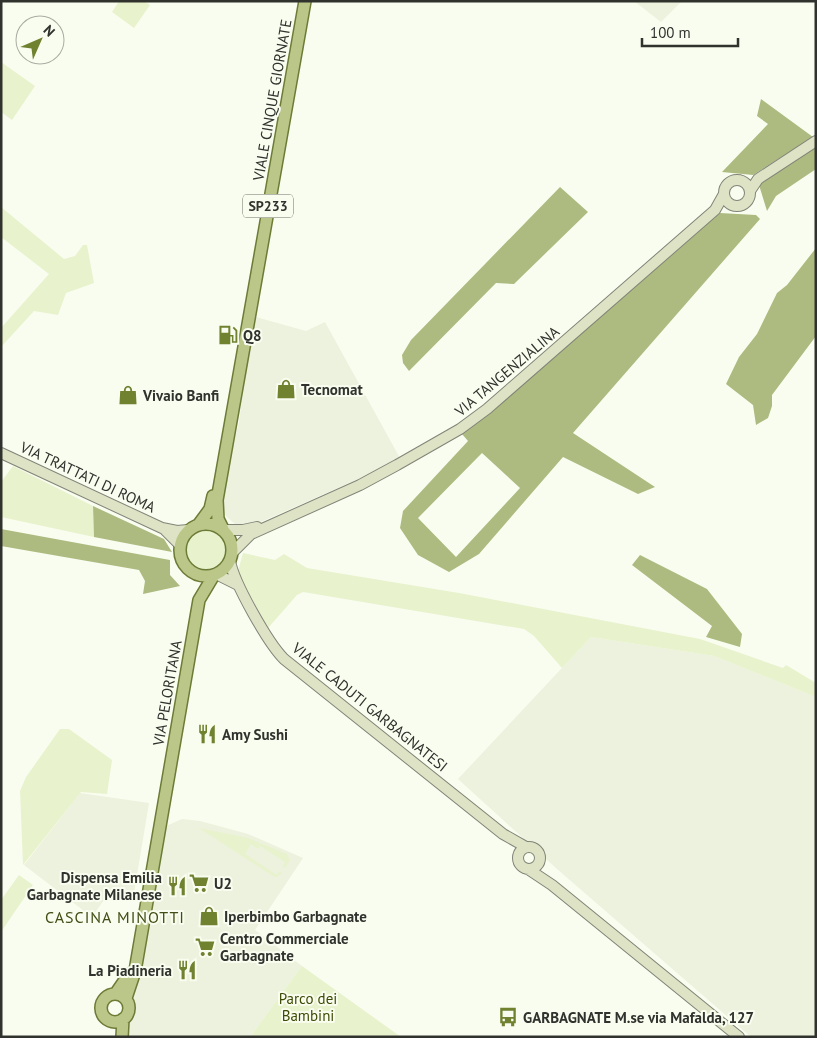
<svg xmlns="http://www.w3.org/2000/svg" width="817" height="1038" font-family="'PT Sans',sans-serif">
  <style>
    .built { fill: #ecf2dd }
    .green { fill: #e8f2cd }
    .forest { fill: #adbb81; fill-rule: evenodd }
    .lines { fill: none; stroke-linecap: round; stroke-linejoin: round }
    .secondary-casing { stroke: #818478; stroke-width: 12 }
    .primary-casing { stroke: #6c7b36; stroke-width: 14 }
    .secondary { stroke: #dde3c4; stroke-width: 10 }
    .primary { stroke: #bbc789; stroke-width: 11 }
    .labels { text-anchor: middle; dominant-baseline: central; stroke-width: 4; stroke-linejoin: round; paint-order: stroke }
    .shield { fill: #f9fdef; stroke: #6c6f67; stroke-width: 1 }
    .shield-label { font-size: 14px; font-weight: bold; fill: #30322d }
    .street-label { font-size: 15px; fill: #30322d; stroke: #f9fdef }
    .poi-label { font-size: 15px; font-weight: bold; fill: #30322d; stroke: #f9fdef; text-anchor: start }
    .park-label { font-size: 15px; fill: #3e4a04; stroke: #f9fdef }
    .neighbourhood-label { font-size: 16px; letter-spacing: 1px; fill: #434e16; stroke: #f9fdef }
  </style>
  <rect width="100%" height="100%" fill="#f9fdef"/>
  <path class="built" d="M634 1H682L661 22Z
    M252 316 306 331 325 322 401 460 254 525 235 524 227 517 223 512 222 487 239 423Z
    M591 637 714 656 816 697V1037H751L557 869 458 779Z
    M80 793 149 803 134 893 111 890 92 917 24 865Z
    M182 819 200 821 248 834 303 858 255 930 302 966 250 1037H123L125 1019 130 1008 127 999 164 827Z"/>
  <path class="green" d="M119 1H144L150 5 134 28 112 12Z
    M1 62 35 86 12 120 1 112Z
    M1 207 64 259 75 256 83 245H87L94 283 66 293 58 315 34 311 1 347V328L49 274 1 237Z
    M13 466 93 506 94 537 1 517V482Z
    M182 550a24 24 0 1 1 48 0a24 24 0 1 1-48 0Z
    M243 553 275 560 284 554 307 568 459 593 700 639 783 668 786 665 816 683V697L714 656 591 637 562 668 534 636 524 629 303 592 297 595 268 628 240 578 238 571Z
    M60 729H69L112 760 107 794 81 792 23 865 20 791 26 777Z
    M199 828 248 838 287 854 290 860 285 868 283 867 285 862 260 846 258 849 251 844 245 854 277 875 280 871 282 873 277 877 273 876Z
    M19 875 33 885 1 932V900Z
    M302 966 401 1037H250Z"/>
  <path class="forest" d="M761 99 813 137 753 175 722 172 768 124 757 116Z
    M816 145V169L776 196 767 211 759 185Z
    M560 187 588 212 514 284 496 283 409 371 403 363 402 355 411 340Z
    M720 213 756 215 760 219 573 433 655 487 638 494 563 457 479 554 449 572 418 555 400 528 403 511 468 441 462 434 489 414ZM482 453 520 488 456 557 418 518Z
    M816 248V336L772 395V406L768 418 756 425 753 405 726 384 739 357 757 334 777 293 787 285Z
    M93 506 164 539 172 552 94 537Z
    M1 529 170 560V575L180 586 143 594 145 581 139 570 1 546Z
    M640 555 707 589 742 634 740 647 706 637 712 626 632 565Z"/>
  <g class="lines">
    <defs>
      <path id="secondary" d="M724 193a13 13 0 1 1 26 0a13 13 0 1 1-26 0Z
        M750 191 758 179 816 141
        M1 453 162 528 177 531 188 530
        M165 530 180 545
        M224 530H243L257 527
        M232 553 251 534 360 485 397 465 460 429 487 409 715 210 724 194
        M230 561C234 583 268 643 284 659L503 834 526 847
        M216 574 238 585
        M518 858a11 11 0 1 1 22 0a11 11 0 1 1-22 0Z
        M528 869 552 885 739 1037"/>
      <path id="primary" d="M180 550a26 26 0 1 1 52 0a26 26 0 1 1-52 0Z
        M199 524 210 509 213 496
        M223 529 218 519 217 500 305 1
        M116 993 129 974
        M101 1008a14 14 0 1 1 28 0a14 14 0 1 1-28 0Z
        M126 998 135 971 199 600 214 575
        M122 1037 123 1019"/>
    </defs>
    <use href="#secondary" class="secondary-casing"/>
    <use href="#primary" class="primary-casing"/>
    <use href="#secondary" class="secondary"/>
    <use href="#primary" class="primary"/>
  </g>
  <defs>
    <symbol id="fuel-bare" viewBox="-9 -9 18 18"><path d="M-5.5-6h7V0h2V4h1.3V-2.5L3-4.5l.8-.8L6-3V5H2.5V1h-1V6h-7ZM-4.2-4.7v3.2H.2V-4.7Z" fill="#708130" stroke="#f9fdef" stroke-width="2.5" paint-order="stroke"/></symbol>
    <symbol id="shop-bare" viewBox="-9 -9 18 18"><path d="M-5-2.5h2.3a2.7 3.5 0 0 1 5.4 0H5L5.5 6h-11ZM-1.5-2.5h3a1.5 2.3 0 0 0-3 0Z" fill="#708130" stroke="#f9fdef" stroke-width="2.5" paint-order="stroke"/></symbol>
    <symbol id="restaurant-bare" viewBox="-9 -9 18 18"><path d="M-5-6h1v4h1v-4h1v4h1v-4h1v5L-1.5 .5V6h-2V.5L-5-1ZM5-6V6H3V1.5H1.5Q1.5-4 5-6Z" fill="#708130" stroke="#f9fdef" stroke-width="2.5" paint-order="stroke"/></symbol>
    <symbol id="supermarket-bare" viewBox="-9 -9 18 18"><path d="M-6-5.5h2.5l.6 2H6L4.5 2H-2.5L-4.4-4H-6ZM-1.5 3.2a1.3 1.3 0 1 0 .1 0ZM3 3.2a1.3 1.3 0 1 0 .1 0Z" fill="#708130" stroke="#f9fdef" stroke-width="2.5" paint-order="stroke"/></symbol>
    <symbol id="bus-bare" viewBox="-9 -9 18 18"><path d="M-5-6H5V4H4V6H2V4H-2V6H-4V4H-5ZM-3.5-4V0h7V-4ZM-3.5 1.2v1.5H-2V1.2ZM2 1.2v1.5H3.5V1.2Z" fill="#708130" stroke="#f9fdef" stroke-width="2.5" paint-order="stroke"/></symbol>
  </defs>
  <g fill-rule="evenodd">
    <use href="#fuel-bare" x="214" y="321" width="28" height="28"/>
    <use href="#shop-bare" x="272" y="375" width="28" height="28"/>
    <use href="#shop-bare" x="114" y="381" width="28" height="28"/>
    <use href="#restaurant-bare" x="193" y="720" width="28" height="28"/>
    <use href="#supermarket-bare" x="185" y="869" width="28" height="28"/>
    <use href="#restaurant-bare" x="163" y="872" width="28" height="28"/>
    <use href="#shop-bare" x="195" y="902" width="28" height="28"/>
    <use href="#supermarket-bare" x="191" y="933" width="28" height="28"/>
    <use href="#restaurant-bare" x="173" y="956" width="28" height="28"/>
    <use href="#bus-bare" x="494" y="1003" width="28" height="28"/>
  </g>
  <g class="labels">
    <rect class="shield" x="243" y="194.5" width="50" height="23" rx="4"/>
    <g class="shield-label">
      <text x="268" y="206">SP233</text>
    </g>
    <g class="street-label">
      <text transform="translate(272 100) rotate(-80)">VIALE CINQUE GIORNATE</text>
      <text transform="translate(507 371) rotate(-40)">VIA TANGENZIALINA</text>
      <text transform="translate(88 477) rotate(25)">VIA TRATTATI DI ROMA</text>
      <text transform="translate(167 693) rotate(-80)">VIA PELORITANA</text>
      <text transform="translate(370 707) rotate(39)">VIALE CADUTI GARBAGNATESI</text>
    </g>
    <g class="poi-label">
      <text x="243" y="335">Q8</text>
      <text x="301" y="389">Tecnomat</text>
      <text x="143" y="395">Vivaio Banfi</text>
      <text x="222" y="734">Amy Sushi</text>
      <text x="162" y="877" text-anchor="end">Dispensa Emilia<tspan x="162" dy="17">Garbagnate Milanese</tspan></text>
      <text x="214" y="883">U2</text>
      <text x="224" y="916">Iperbimbo Garbagnate</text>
      <text x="220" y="938">Centro Commerciale<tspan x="220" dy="17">Garbagnate</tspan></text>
      <text x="172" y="970" text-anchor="end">La Piadineria</text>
      <text x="523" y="1017">GARBAGNATE M.se via Mafalda, 127</text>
    </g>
    <g class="park-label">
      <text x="308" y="998">Parco dei<tspan x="308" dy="17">Bambini</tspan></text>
    </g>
    <g class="neighbourhood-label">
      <text x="115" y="917">CASCINA MINOTTI</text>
    </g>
  </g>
  <rect width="817" height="1038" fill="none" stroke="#30322d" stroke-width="5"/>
  <g transform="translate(40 40) rotate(45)"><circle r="24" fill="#f9fdef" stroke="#a9aca1"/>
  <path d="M0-4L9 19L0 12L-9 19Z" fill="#708130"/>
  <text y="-8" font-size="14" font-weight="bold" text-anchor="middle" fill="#30322d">N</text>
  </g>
  <path d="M642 38v8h96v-8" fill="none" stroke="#30322d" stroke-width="2.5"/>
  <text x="650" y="38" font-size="15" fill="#30322d" stroke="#f9fdef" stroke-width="4" paint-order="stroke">100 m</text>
</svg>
